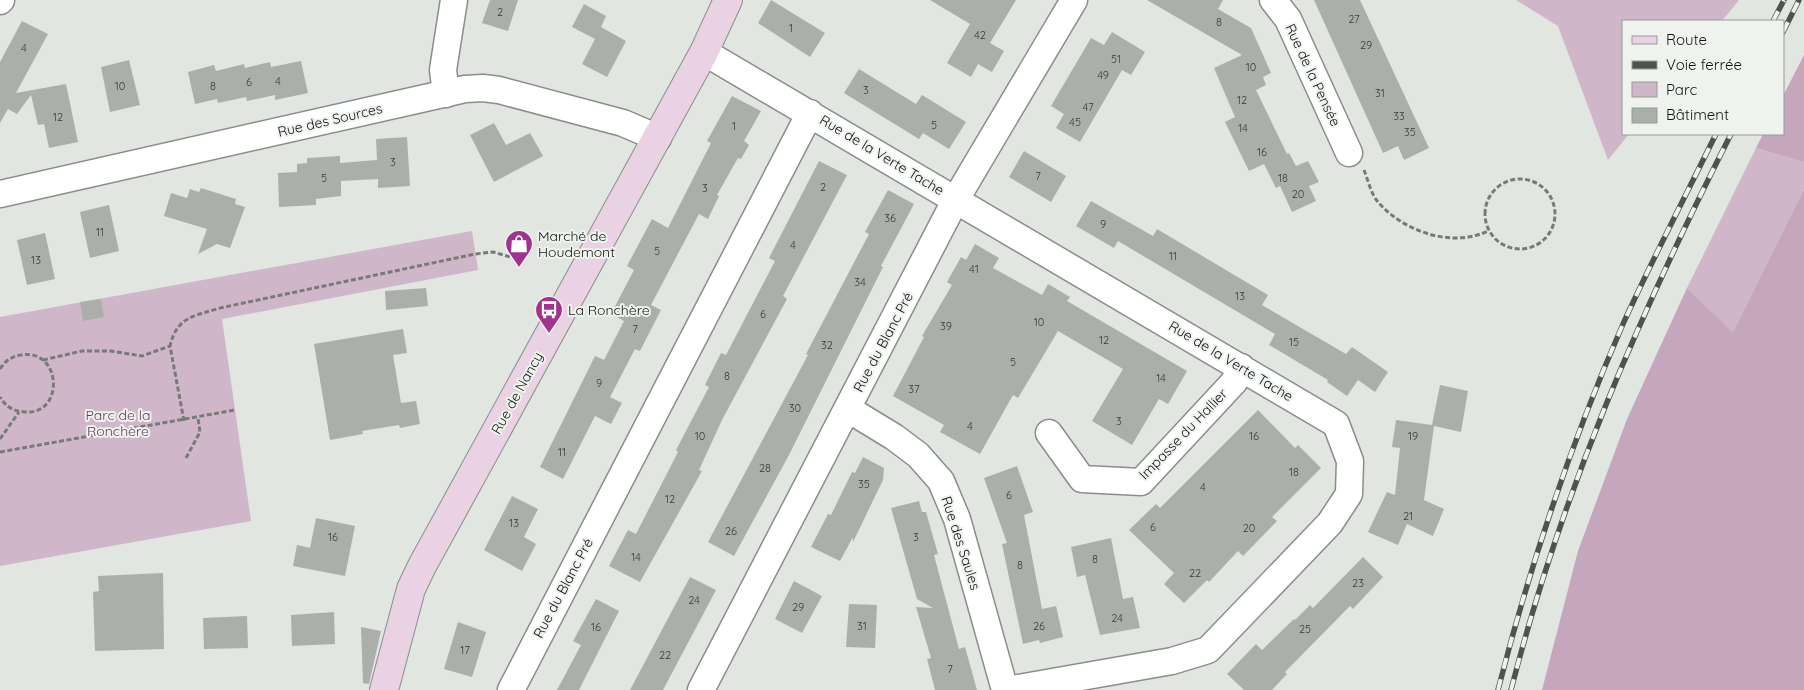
<svg xmlns="http://www.w3.org/2000/svg" width="1804" height="690" font-family="Quicksand,sans-serif">
  <style>
    .green { fill: #d0b6c9 }
    .forest { fill: #c5a6bd }
    .building { fill: #abafab }
    .lines { fill: none; stroke-linecap: round; stroke-linejoin: round }
    .street-casing { stroke: #8a8e8a; stroke-width: 29 }
    .secondary-casing { stroke: #8a8e8a; stroke-width: 30 }
    .path { stroke: #777a77; stroke-width: 3; stroke-dasharray: 5 2.5; stroke-linecap: butt }
    .street { stroke: #fff; stroke-width: 26 }
    .secondary { stroke: #e8d2e4; stroke-width: 28 }
    .rail-casing { stroke: #4f524f; stroke-width: 5.5 }
    .rail { stroke: #eff3ee; stroke-width: 4; stroke-dasharray: 11; stroke-linecap: butt }
    .labels { text-anchor: middle; dominant-baseline: central; stroke-width: 4; stroke-linejoin: round; paint-order: stroke }
    .number-label { font-size: 11px; fill: #383b38 }
    .street-label { font-size: 14px; fill: #121412; stroke: #eff3ee }
    .poi-label { font-size: 14px; fill: #121412; stroke: #eff3ee; text-anchor: start }
    .park-label { font-size: 14px; fill: #63385a; stroke: #eff3ee }
  </style>
  <rect width="100%" height="100%" fill="#e1e6e1"/>
  <path class="green" d="M1516 0H1739L1722 21H1623V134H1629L1608 160 1558 26Z
    M1756 148 1804 162V189L1733 334 1687 288Z
    M472 231 478 270 222 319 251 521 0 566V317Z"/>
  <path class="forest" d="M1804 55V162L1756 148 1763 134H1783V96Z
    M1804 189V690H1542L1578 551 1627 419 1687 288 1733 333Z"/>
  <path class="building" d="M490 0H518L508 31 482 23Z
    M771 0 825 33 810 57 758 23Z
    M930 0H1016L990 43 1004 51 992 72 978 64 971 77 947 63 970 24Z
    M1147 0H1223L1218 9 1251 28 1271 73 1263 77 1266 85 1256 90 1287 154 1289 153 1296 166 1308 161 1319 182 1309 186 1316 201 1292 212 1280 186 1276 188 1264 164 1249 171 1225 122 1235 117 1214 68 1242 55Z
    M1314 0H1360L1429 148 1404 160 1398 146 1383 153Z
    M584 4 606 16 601 27 626 41 607 77 582 64 595 39 572 27Z
    M22 21 48 34 16 93 66 84 78 142 49 148 44 124 38 125 31 95 17 114 8 109 0 123V62Z
    M1112 32 1145 52 1131 75 1122 70 1080 142 1056 128 1064 114 1051 106 1091 38 1104 45Z
    M129 60 140 105 110 112 101 67Z
    M301 61 308 93 275 100V95L247 101 246 97 218 103 217 99 195 104 188 72 214 65 216 71 244 64 245 68 270 62 271 67Z
    M859 69 916 104 922 95 966 122 949 149 923 133 919 139 844 93Z
    M732 96 761 111 744 141 749 145 741 159 738 158 717 195 719 196 708 219 699 214 651 305 661 310 640 351 635 349 610 397 622 403 611 424 595 416 563 479 540 467 595 356 604 360 624 321 611 314 634 270 627 266 652 219 668 228 711 143 707 141Z
    M494 123 506 145 530 133 543 156 494 182 470 135Z
    M407 137 410 186 378 188V179L341 181V196L316 199V205L279 207 278 173 297 172V164L307 163V158L340 156V163L377 160 376 139Z
    M1024 151 1066 176 1051 202 1009 177Z
    M819 161 847 175 783 296 787 299 722 420 699 470 702 471 640 582 609 566 628 530 636 534 678 452 676 450 709 387 705 385 721 353 726 355 775 261 769 258Z
    M201 188 236 199 235 204 245 207 230 248 217 244 198 254 207 229 164 216 171 193 187 198 190 189 199 192Z
    M888 190 914 204 881 266 883 267 789 455 734 556 708 542 808 355 806 354 869 234 865 232Z
    M1091 201 1153 236 1157 229 1268 295 1262 305 1346 354 1352 347 1388 372 1375 392 1358 380 1347 396 1327 382 1328 380 1269 345 1275 334 1118 241 1114 248 1076 226Z
    M109 205 119 251 90 258 80 212Z
    M45 233 55 279 27 285 17 240Z
    M975 244 999 258 993 268 1042 295 1048 284 1070 297 1067 301 1187 371 1168 404 1159 399 1132 445 1092 421 1123 369 1058 331 1018 398 1013 395 980 454 940 432 944 425 893 396 924 337 922 336 952 285 947 282 961 257 966 260Z
    M426 288 428 306 386 310 385 291Z
    M101 299 104 317 83 321 80 302Z
    M403 329 407 353 393 355 401 403 416 401 420 424 400 428 399 425 362 431 363 434 330 440 314 344Z
    M1440 385 1468 391 1461 432 1434 426 1424 500 1444 509 1433 536 1407 524 1398 545 1368 532 1387 492 1395 495 1400 448 1392 447 1396 420 1432 425Z
    M1258 410 1295 448 1298 445 1321 468 1272 517 1277 521 1243 556 1238 551 1209 582 1207 580 1184 603 1164 584 1174 573 1129 530 1156 504 1160 508Z
    M863 457 884 468 883 480 853 542V537L840 561 811 547 828 514 831 515 852 472 855 473Z
    M1017 466 1033 512 1024 515 1042 609 1056 606 1063 637 1040 643 1039 640 1023 644 1002 544 1007 543 984 478Z
    M512 496 538 509 524 537 536 544 522 571 484 550Z
    M919 501 922 512H926L938 554 934 555 959 649 965 647 977 690H935L927 659 931 658 916 607 933 608 917 599 891 508Z
    M316 518 355 526 345 576 293 566 297 545 310 548Z
    M1111 538 1123 599 1133 597 1140 628 1100 635 1085 575 1077 577 1071 547Z
    M1363 557 1383 577 1353 609 1350 606 1285 672 1287 674 1272 690H1244L1227 674 1256 644 1262 650 1294 619 1295 620 1310 605 1313 608Z
    M163 573 164 649 95 651 93 592 99 591 98 576Z
    M690 577 716 590 663 690H630Z
    M794 581 822 596 802 633 775 619Z
    M596 599 619 611 579 690H557L581 645 573 641Z
    M849 604 877 605 875 648 846 647Z
    M334 612 335 644 292 646 291 615Z
    M247 616 248 648 204 649 203 618Z
    M458 622 486 632 472 677 444 669Z
    M361 627 381 631 369 684 363 683Z"/>
  <g class="lines">
    <defs>
      <path id="street" d="M1273 0 1288 19 1349 153
        M0 1 1 0
        M704 52 1336 424 1350 461 1349 494 1330 523 1208 650 1172 661 1007 690
        M446 94 443 70 454 0
        M0 194 465 89 483 88 499 90 623 123 658 138
        M848 409 894 437 918 455 941 481 957 519 1005 690
        M1049 433 1082 479 1141 482 1234 382 1241 367
        M511 690 810 113
        M701 690 956 199 1074 0"/>
      <path id="secondary" d="M384 690 411 589 422 566 704 52 728 0"/>
    </defs>
    <use href="#street" class="street-casing"/>
    <use href="#secondary" class="secondary-casing"/>
    <path class="path" d="M1364 170C1368 180 1371 194 1378 202 1404 232 1452 248 1488 231
      M1485 214a35 35 0 1 1 70 0a35 35 0 1 1-70 0Z
      M43 360 82 351H111L142 356 170 346
      M0 369C5 361 12 356 21 355 62 348 65 415 25 412 13 411 6 407 0 397
      M184 421 170 346C177 316 195 316 220 308L475 254 493 252 514 258
      M0 439 19 412
      M0 452 235 410
      M186 458 200 432 198 418"/>
    <use href="#street" class="street"/>
    <use href="#secondary" class="secondary"/>
    <defs>
      <path id="rail" d="M1773 21 1784 0
        M1783 32 1799 0
        M1498 690C1530 565 1571 443 1623 324 1652 260 1685 197 1716 134
        M1511 690C1562 491 1639 316 1731 134"/>
    </defs>
    <use href="#rail" class="rail-casing"/>
    <use href="#rail" class="rail"/>
  </g>
  <defs>
    <symbol id="shop-pin" viewBox="-11 -11 22 30"><path d="M0 17L-7.5 6A9.5 9.5 0 1 1 7.5 6Z" fill="#a23290" stroke="#eff3ee"/><path d="M-5-2.5h2.3a2.7 3.5 0 0 1 5.4 0H5L5.5 6h-11ZM-1.5-2.5h3a1.5 2.3 0 0 0-3 0Z" fill="#fff"/></symbol>
    <symbol id="bus-pin" viewBox="-11 -11 22 30"><path d="M0 17L-7.5 6A9.5 9.5 0 1 1 7.5 6Z" fill="#a23290" stroke="#eff3ee"/><path d="M-5-6H5V4H4V6H2V4H-2V6H-4V4H-5ZM-3.5-4V0h7V-4ZM-3.5 1.2v1.5H-2V1.2ZM2 1.2v1.5H3.5V1.2Z" fill="#fff"/></symbol>
  </defs>
  <g fill-rule="evenodd">
    <use href="#shop-pin" x="503" y="228" width="32" height="43"/>
    <use href="#bus-pin" x="533" y="294" width="32" height="43"/>
  </g>
  <g class="labels">
    <g class="number-label">
      <text x="500" y="12">2</text>
      <text x="1354" y="19">27</text>
      <text x="1219" y="22">8</text>
      <text x="791" y="28">1</text>
      <text x="980" y="35">42</text>
      <text x="1366" y="45">29</text>
      <text x="24" y="48">4</text>
      <text x="1116" y="59">51</text>
      <text x="1251" y="67">10</text>
      <text x="1103" y="75">49</text>
      <text x="278" y="81">4</text>
      <text x="249" y="82">6</text>
      <text x="120" y="86">10</text>
      <text x="213" y="86">8</text>
      <text x="866" y="90">3</text>
      <text x="1380" y="93">31</text>
      <text x="1242" y="100">12</text>
      <text x="1088" y="107">47</text>
      <text x="1399" y="116">33</text>
      <text x="58" y="117">12</text>
      <text x="1075" y="122">45</text>
      <text x="934" y="125">5</text>
      <text x="734" y="126">1</text>
      <text x="1243" y="128">14</text>
      <text x="1410" y="132">35</text>
      <text x="1262" y="152">16</text>
      <text x="393" y="162">3</text>
      <text x="1038" y="176">7</text>
      <text x="324" y="178">5</text>
      <text x="1283" y="178">18</text>
      <text x="823" y="187">2</text>
      <text x="705" y="188">3</text>
      <text x="1298" y="194">20</text>
      <text x="890" y="218">36</text>
      <text x="1103" y="224">9</text>
      <text x="100" y="232">11</text>
      <text x="793" y="245">4</text>
      <text x="657" y="251">5</text>
      <text x="1173" y="256">11</text>
      <text x="36" y="260">13</text>
      <text x="974" y="269">41</text>
      <text x="860" y="282">34</text>
      <text x="1240" y="296">13</text>
      <text x="763" y="314">6</text>
      <text x="1039" y="322">10</text>
      <text x="946" y="326">39</text>
      <text x="635" y="329">7</text>
      <text x="1104" y="340">12</text>
      <text x="1294" y="342">15</text>
      <text x="827" y="345">32</text>
      <text x="1013" y="362">5</text>
      <text x="727" y="376">8</text>
      <text x="1161" y="378">14</text>
      <text x="599" y="383">9</text>
      <text x="914" y="389">37</text>
      <text x="795" y="408">30</text>
      <text x="1119" y="421">3</text>
      <text x="970" y="426">4</text>
      <text x="700" y="436">10</text>
      <text x="1254" y="436">16</text>
      <text x="1413" y="436">19</text>
      <text x="562" y="452">11</text>
      <text x="765" y="468">28</text>
      <text x="1294" y="472">18</text>
      <text x="864" y="484">35</text>
      <text x="1203" y="487">4</text>
      <text x="1009" y="495">6</text>
      <text x="670" y="499">12</text>
      <text x="1408" y="516">21</text>
      <text x="514" y="523">13</text>
      <text x="1153" y="527">6</text>
      <text x="1249" y="528">20</text>
      <text x="731" y="531">26</text>
      <text x="333" y="537">16</text>
      <text x="916" y="537">3</text>
      <text x="636" y="557">14</text>
      <text x="1095" y="559">8</text>
      <text x="1020" y="565">8</text>
      <text x="1195" y="573">22</text>
      <text x="1358" y="583">23</text>
      <text x="694" y="600">24</text>
      <text x="798" y="607">29</text>
      <text x="1117" y="618">24</text>
      <text x="862" y="626">31</text>
      <text x="1039" y="626">26</text>
      <text x="596" y="627">16</text>
      <text x="1305" y="629">25</text>
      <text x="465" y="650">17</text>
      <text x="665" y="655">22</text>
      <text x="950" y="669">7</text>
    </g>
    <g class="street-label">
      <text transform="translate(1313 75) rotate(65)">Rue de la Pensée</text>
      <text transform="translate(330 120) rotate(-13)">Rue des Sources</text>
      <text transform="translate(882 155) rotate(31)">Rue de la Verte Tache</text>
      <text transform="translate(883 342) rotate(-62)">Rue du Blanc Pré</text>
      <text transform="translate(1231 361) rotate(31)">Rue de la Verte Tache</text>
      <text transform="translate(517 393) rotate(-61)">Rue de Nancy</text>
      <text transform="translate(1183 434) rotate(-46)">Impasse du Hallier</text>
      <text transform="translate(961 543) rotate(72)">Rue des Saules</text>
      <text transform="translate(563 588) rotate(-62)">Rue du Blanc Pré</text>
    </g>
    <g class="poi-label">
      <text x="538" y="236">Marché de<tspan x="538" dy="16">Houdemont</tspan></text>
      <text x="568" y="310">La Ronchère</text>
    </g>
    <g class="park-label">
      <text x="118" y="415">Parc de la<tspan x="118" dy="16">Ronchère</tspan></text>
    </g>
  </g>
  <rect x="1622" y="20" width="162" height="115" fill="#eff3ee" stroke="#979a96"/>
  <rect x="1632" y="36" width="25" height="8" fill="#e8d2e4" stroke="#979a96"/>
  <text x="1666" y="45" font-size="15" fill="#121412">Route</text>
  <rect x="1632" y="61" width="25" height="8" fill="#4f524f" stroke="#979a96"/>
  <text x="1666" y="70" font-size="15" fill="#121412">Voie ferrée</text>
  <rect x="1632" y="82" width="25" height="15" fill="#d0b6c9" stroke="#979a96"/>
  <text x="1666" y="95" font-size="15" fill="#121412">Parc</text>
  <rect x="1632" y="108" width="25" height="15" fill="#abafab" stroke="#979a96"/>
  <text x="1666" y="120" font-size="15" fill="#121412">Bâtiment</text>
</svg>
